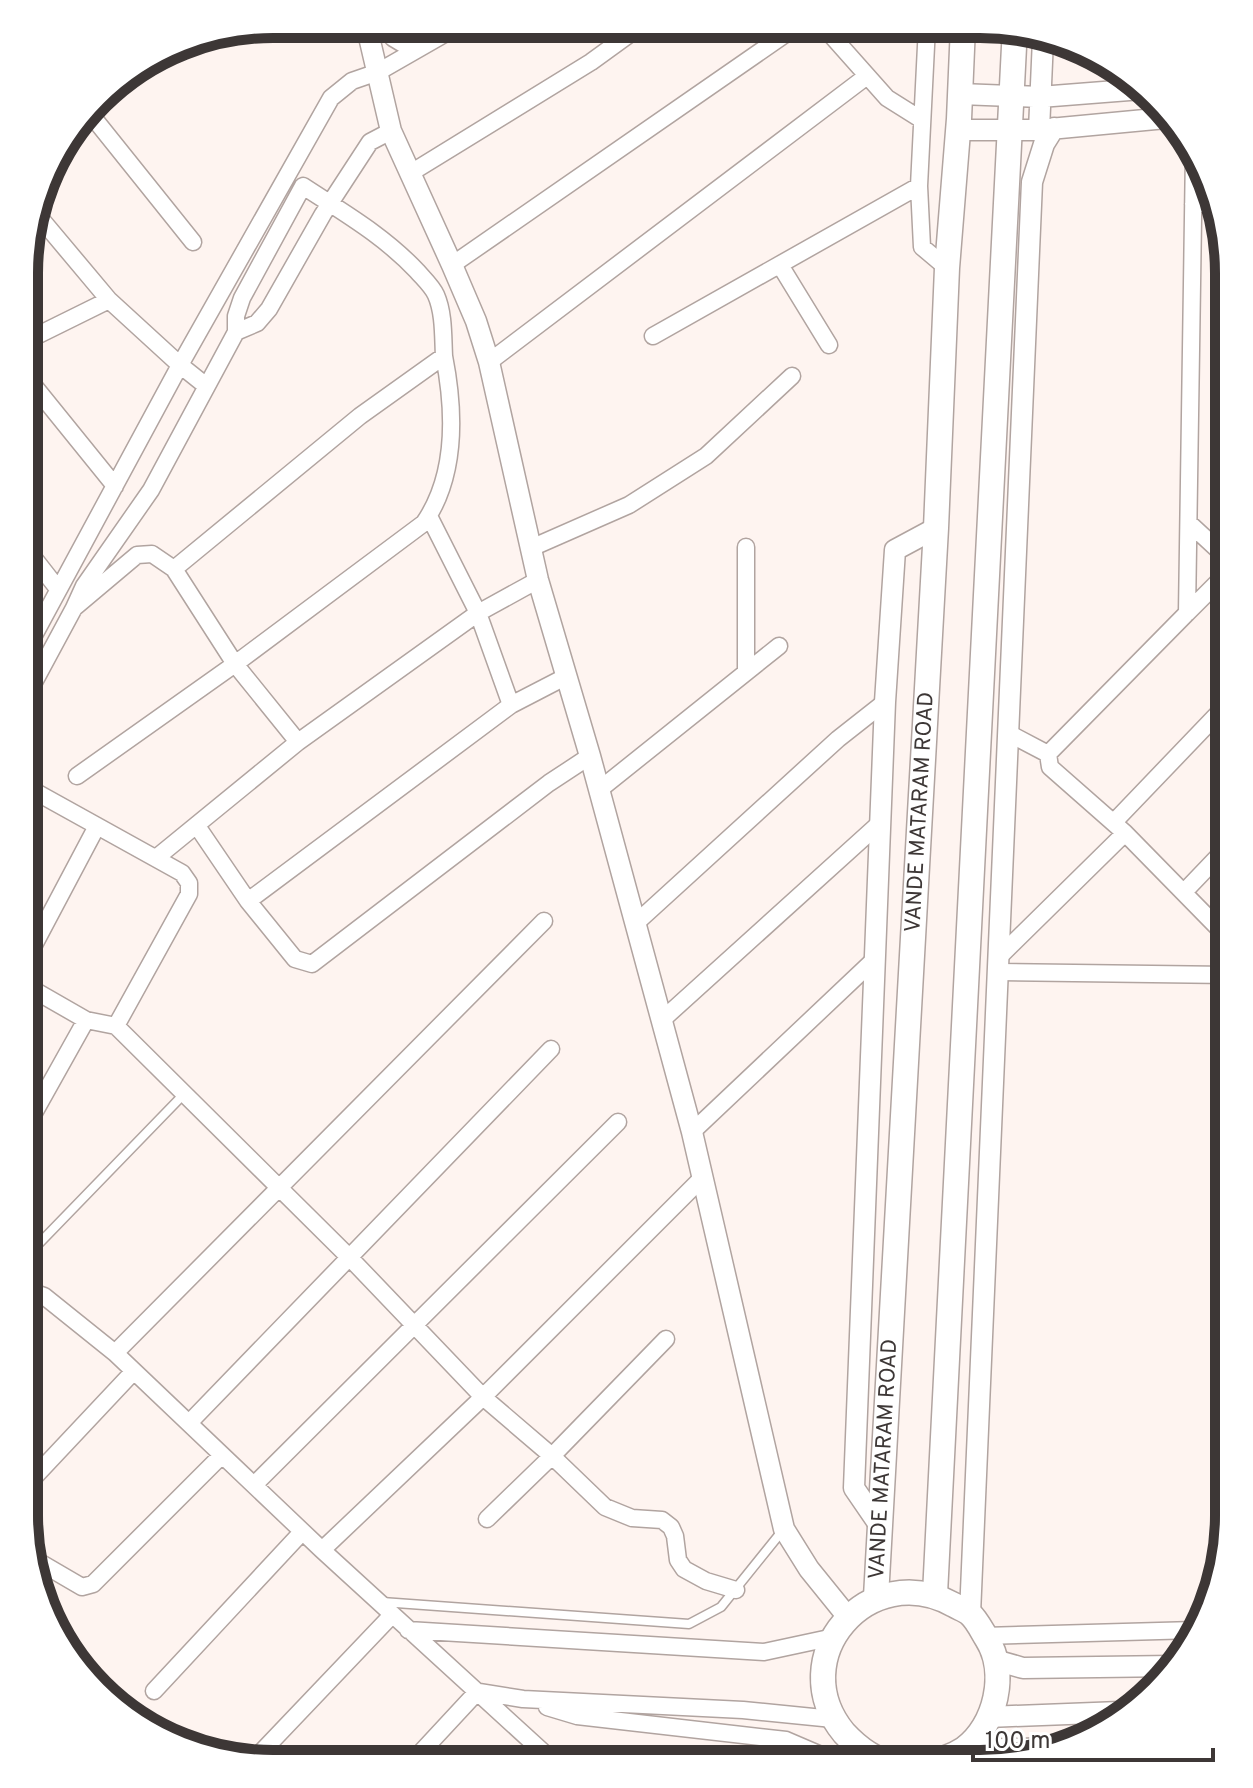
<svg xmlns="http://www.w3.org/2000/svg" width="1253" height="1788" font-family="Overpass,sans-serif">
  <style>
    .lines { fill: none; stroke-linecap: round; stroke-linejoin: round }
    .service-casing { stroke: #b1a4a0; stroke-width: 11 }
    .minor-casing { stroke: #b1a4a0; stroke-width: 19 }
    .tertiary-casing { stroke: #b1a4a0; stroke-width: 23 }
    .secondary-casing { stroke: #b1a4a0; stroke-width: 27 }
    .service { stroke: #fff; stroke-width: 8 }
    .minor { stroke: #fff; stroke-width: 16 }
    .tertiary { stroke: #fff; stroke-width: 20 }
    .secondary { stroke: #fff; stroke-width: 24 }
    .labels { text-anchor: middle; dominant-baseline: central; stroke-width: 6; stroke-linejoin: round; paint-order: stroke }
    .street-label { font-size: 22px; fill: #3d3736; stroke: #fff }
    .rim { fill: none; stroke: #3d3736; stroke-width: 10 }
  </style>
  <rect width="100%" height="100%" fill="#fef4f0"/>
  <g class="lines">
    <defs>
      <path id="service" d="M24 1259 184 1094
        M382 1602 689 1624 721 1607 783 1530"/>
      <path id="minor" d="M391 24 393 38 413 50
        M823 26 887 98 922 120
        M927 26 919 186 922 247 947 268
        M88 111 193 242
        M1194 152 1187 613 1048 754 1050 767 1125 833 1229 939
        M409 174 591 62 642 25
        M1193 204H1213
        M452 265 797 26
        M780 265 829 345
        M109 300 180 365 205 385
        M653 336 919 186
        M26 341 109 300 36 213
        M489 362 867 76
        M26 376 115 486
        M429 516 478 613 511 705
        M1189 523 1229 560
        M746 547V672
        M26 548 58 589
        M531 548 629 505 706 456 792 376
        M174 569 360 416 444 356C443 337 444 313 436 295 432 286 423 278 417 271 383 235 344 213 303 186L242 298 236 316V332
        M26 576 39 565
        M74 608 84 586 151 490 236 332 257 323 269 309 323 214 370 142 391 131
        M1187 613 1229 571
        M25 652 180 365 331 98 352 81 378 72 460 25
        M25 699 74 608 137 555 152 554 174 569 235 664 298 742
        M1010 734 1048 754
        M77 776 235 664 424 523C457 475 455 412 444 356
        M25 786 182 873 189 883V894L116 1026
        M599 790 779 646
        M1114 822 1229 702
        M197 826 248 901 295 959 312 964 549 783 590 756
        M156 858 298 742 478 613 538 580
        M1184 892 1229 845
        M248 901 511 705 567 676
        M636 923 838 739 885 702
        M1000 956 1125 833
        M25 962 97 826
        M999 972 1229 975
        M25 985 86 1020 116 1026 350 1258 483 1397 552 1456 605 1507 632 1518 662 1520 671 1527 675 1536 678 1560 684 1569 706 1581 736 1590
        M662 1020 881 822
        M25 1129 86 1020
        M692 1132 876 958
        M24 1289 44 1296 115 1353 322 1550 555 1763
        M115 1353 544 921
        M189 1423 551 1049
        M254 1485 618 1122
        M24 1488 134 1371
        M487 1519 552 1456 666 1339
        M322 1550 483 1397 703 1177
        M34 1559 82 1587 93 1584 221 1456
        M408 1630 764 1652 834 1637
        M984 1636 1195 1630
        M154 1691 302 1532
        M479 1692 523 1699 743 1710 833 1719
        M547 1707 577 1716 786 1740 842 1764
        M965 1748 1058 1746
        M252 1762 392 1615
        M412 1762 477 1692"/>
      <path id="tertiary" d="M366 24 391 131 452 265 476 321 489 362 538 580 590 756 692 1132 784 1529 809 1569 847 1616
        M960 94 1040 97 1142 89
        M958 130H1039L1166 118
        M1039 130 1043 39
        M880 1526 854 1488 885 702 895 550 936 528
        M970 1614 1032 182 1044 144 1054 128
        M995 1660 1023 1668 1173 1666
        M988 1717 1120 1712"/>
      <g id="secondary">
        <path d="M935 1594 1015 27"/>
        <path id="s1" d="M876 1597 936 528 947 268 959 119 963 26"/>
        <path d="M895 1764C875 1761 857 1747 844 1733 782 1658 869 1557 954 1605 959 1608 966 1610 970 1614 977 1620 982 1631 987 1639 1008 1672 996 1726 964 1749 952 1757 938 1761 924 1764"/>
      </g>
    </defs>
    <use href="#service" class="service-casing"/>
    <use href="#minor" class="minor-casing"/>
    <use href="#tertiary" class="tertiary-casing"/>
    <use href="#secondary" class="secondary-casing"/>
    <use href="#service" class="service"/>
    <use href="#minor" class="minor"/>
    <use href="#tertiary" class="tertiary"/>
    <use href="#secondary" class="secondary"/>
  </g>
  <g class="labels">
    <g class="street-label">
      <text stroke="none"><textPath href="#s1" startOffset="786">VANDE MATARAM ROAD</textPath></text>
      <text stroke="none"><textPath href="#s1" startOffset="138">VANDE MATARAM ROAD</textPath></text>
    </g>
  </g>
  <path d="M0 0H1253V1788H0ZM273 38H980A235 235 0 0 1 1215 273V1515A235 235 0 0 1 980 1750H273A235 235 0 0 1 38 1515V273A235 235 0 0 1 273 38Z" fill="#fff" fill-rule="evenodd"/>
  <path class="rim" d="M273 38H980A235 235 0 0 1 1215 273V1515A235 235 0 0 1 980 1750H273A235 235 0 0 1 38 1515V273A235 235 0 0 1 273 38Z"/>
  <path d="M973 1748v12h240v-12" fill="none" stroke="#3d3736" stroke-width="4"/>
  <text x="985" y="1748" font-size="24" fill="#3d3736" stroke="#ffffff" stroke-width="6" paint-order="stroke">100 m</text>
</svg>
